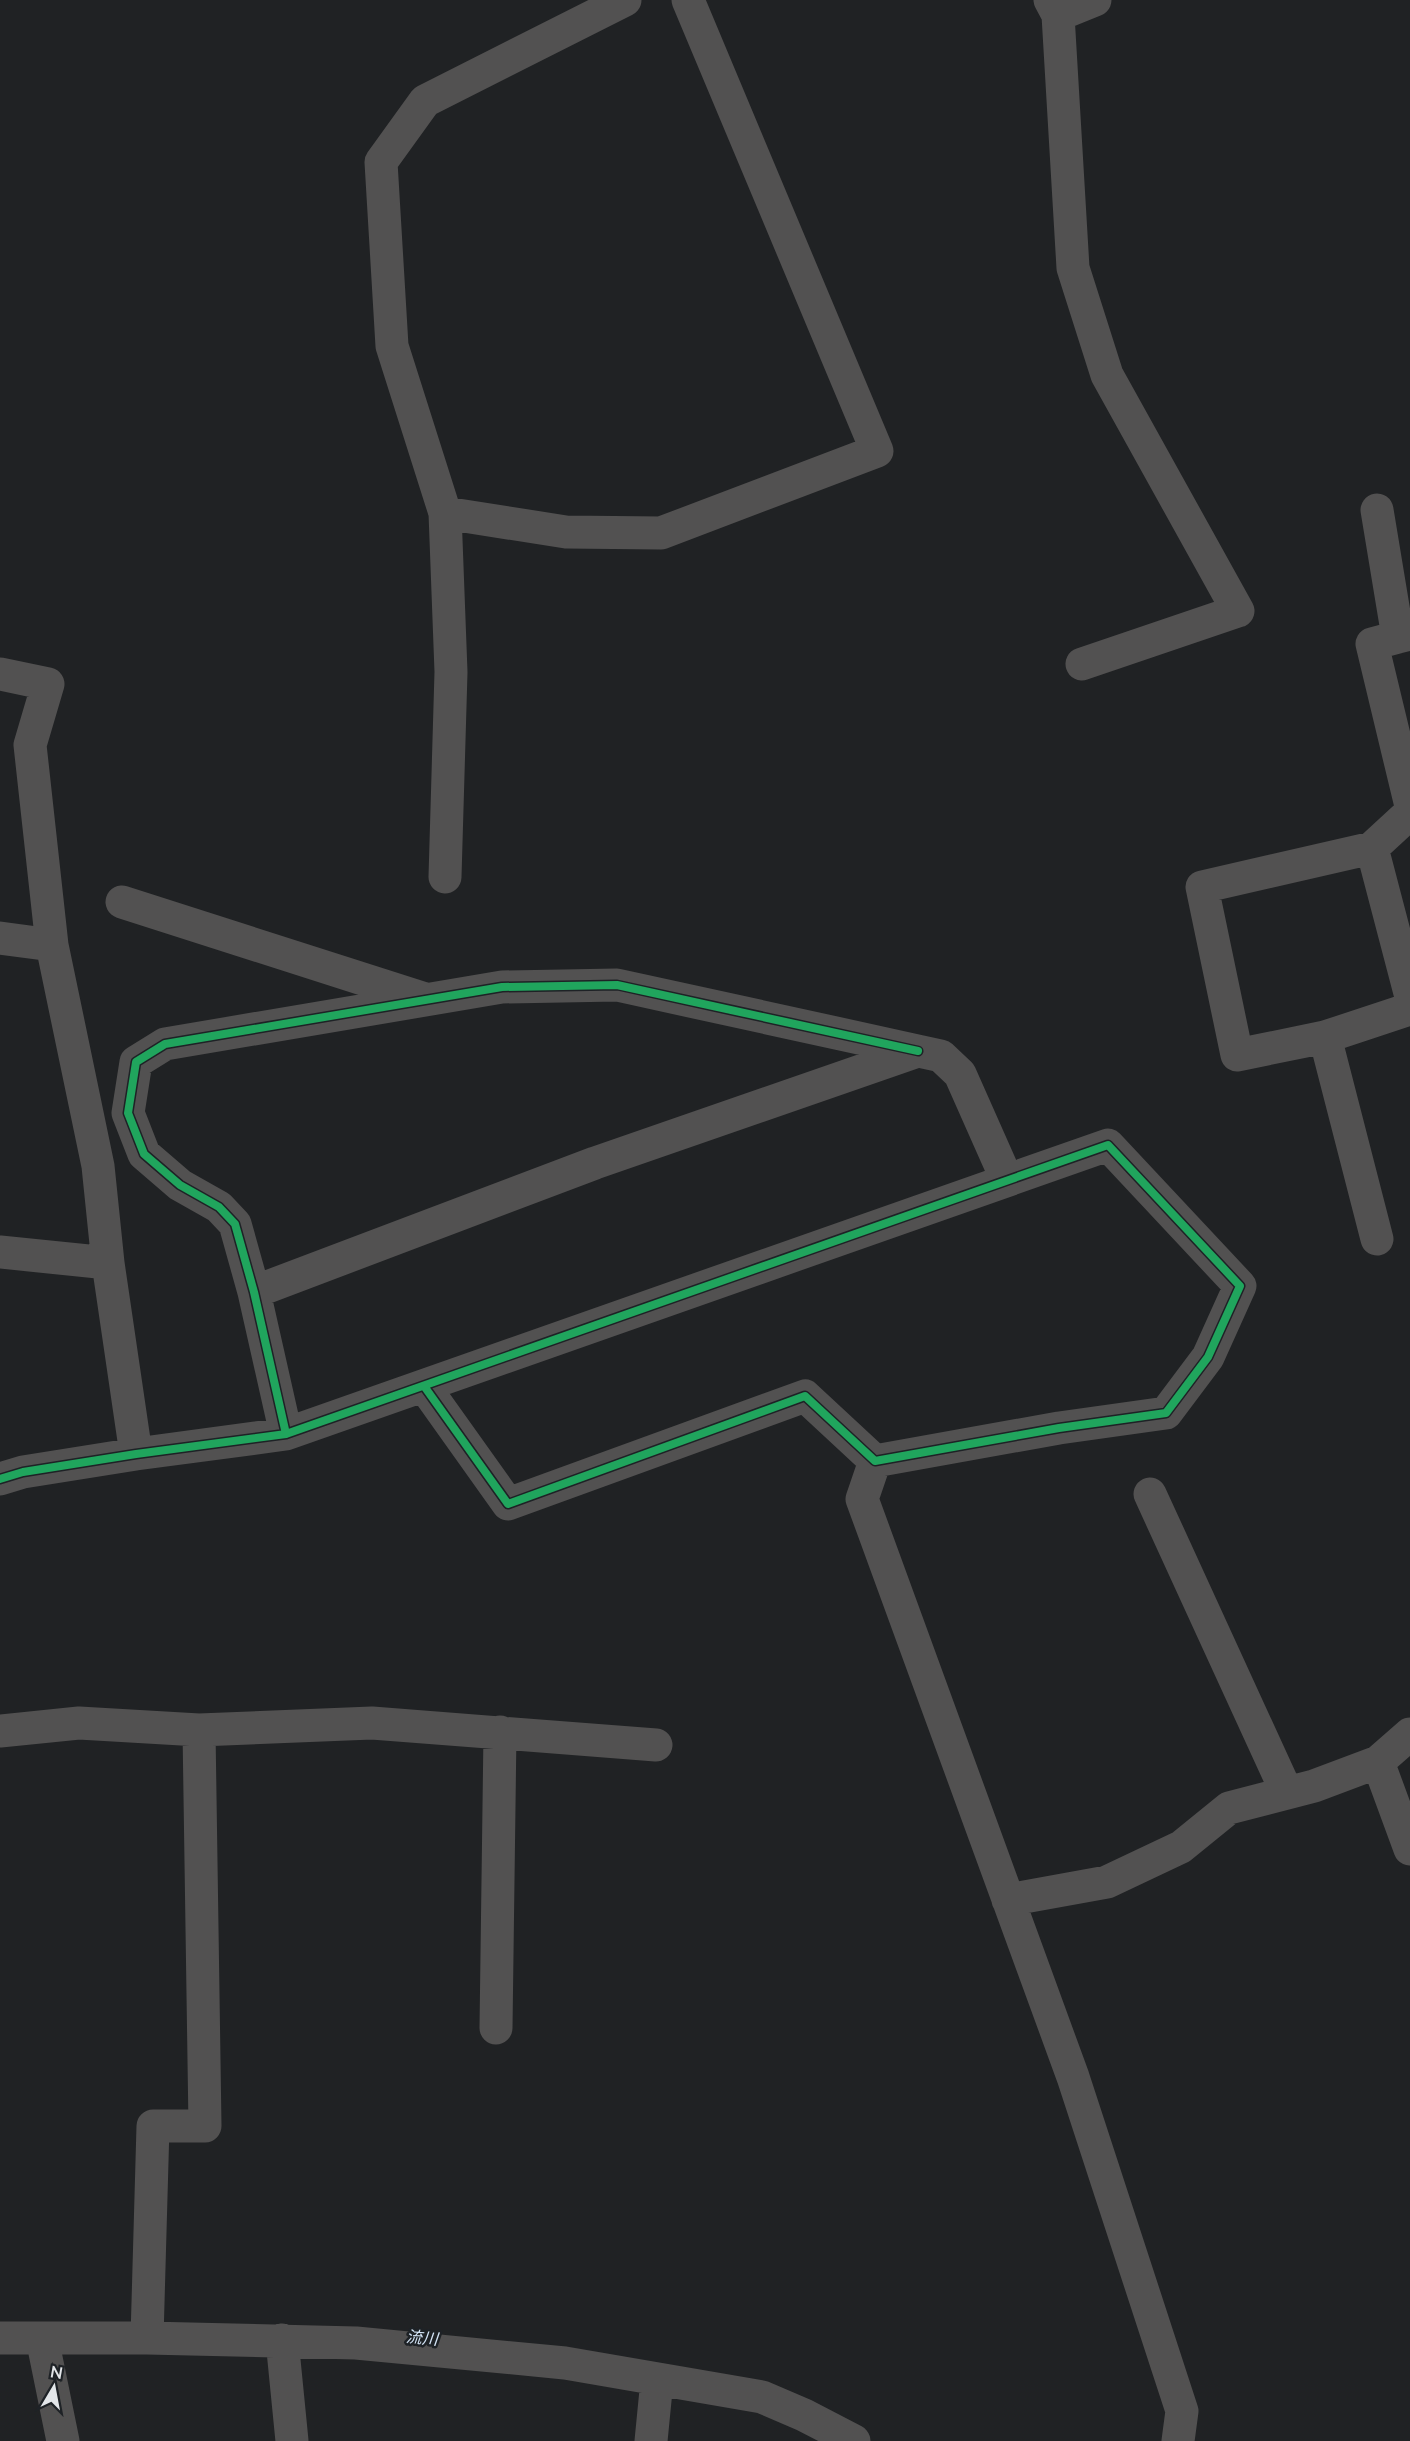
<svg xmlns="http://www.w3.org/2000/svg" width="1410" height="2441" font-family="Lato,'Noto Sans JP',sans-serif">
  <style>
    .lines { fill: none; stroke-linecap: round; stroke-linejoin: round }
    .minor { stroke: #525151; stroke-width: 33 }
    .cycleway-casing { stroke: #1e2226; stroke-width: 11 }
    .cycleway { stroke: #20a55d; stroke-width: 8 }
    .labels { text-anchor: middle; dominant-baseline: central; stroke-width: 5; stroke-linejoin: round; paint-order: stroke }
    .water-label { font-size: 16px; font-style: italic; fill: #d5e6f8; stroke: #1e2226 }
  </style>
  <rect width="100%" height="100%" fill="#202224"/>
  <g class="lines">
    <path class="minor" d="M1050 0 1058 15 1073 268 1107 375 1238 611 1082 664
      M1058 15 1095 0
      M1377 510 1398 637 1410 634
      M445 513 566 532 661 533 877 451 688 0
      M1398 637 1372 644 1410 802
      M0 674 48 684 30 745 52 945 98 1166 108 1263 136 1454
      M1410 813 1372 848 1410 993
      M445 877 451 672 445 513 392 346 381 162 425 101 625 0
      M122 902 422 998
      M0 938 52 945
      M1325 1037 1237 1055 1202 887 1372 848
      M1377 1239 1325 1037 1410 1009
      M0 1252 108 1263
      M254 1292 595 1163 918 1051 941 1056 960 1074 1007 1180
      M286 1434 254 1292 235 1224 219 1207 180 1185 144 1154 128 1113 136 1062 165 1044 502 987 617 985 918 1051
      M875 1461 862 1499 1073 2077 1182 2411 1178 2441
      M0 1479 23 1472 136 1454 286 1434 1108 1145 1240 1286 1208 1357 1166 1413 1059 1428 875 1461 805 1396 508 1504 424 1386
      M1150 1494 1287 1793
      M199 1730 372 1723 656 1745
      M0 1731 79 1723 199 1730 205 2126H153L147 2338
      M1378 1762 1410 1849
      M1008 1900 1107 1882 1181 1847 1229 1808 1314 1786 1378 1762 1410 1734
      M496 2028 500 1732
      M0 2338H147L356 2343 565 2363 762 2397 804 2415 854 2441
      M42 2338 63 2441
      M282 2340 292 2441
      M651 2441 657 2380"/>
    <defs>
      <path id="cycleway" d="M286 1434 254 1292 235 1224 219 1207 180 1185 144 1154 128 1113 136 1062 165 1044 502 987 617 985 918 1051
        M0 1479 23 1472 136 1454 286 1434 1108 1145 1240 1286 1208 1357 1166 1413 1059 1428 875 1461 805 1396 508 1504 424 1386"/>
    </defs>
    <use href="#cycleway" class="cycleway-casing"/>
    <use href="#cycleway" class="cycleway"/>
  </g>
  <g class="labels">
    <g class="water-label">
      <text transform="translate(422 2337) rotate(5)">流川</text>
    </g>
  </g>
  <g transform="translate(54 2387) rotate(10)" stroke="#1e2226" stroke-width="4.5" paint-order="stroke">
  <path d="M0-4.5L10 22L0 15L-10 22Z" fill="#e3e6e9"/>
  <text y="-9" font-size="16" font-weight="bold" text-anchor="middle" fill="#e3e6e9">N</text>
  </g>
</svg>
